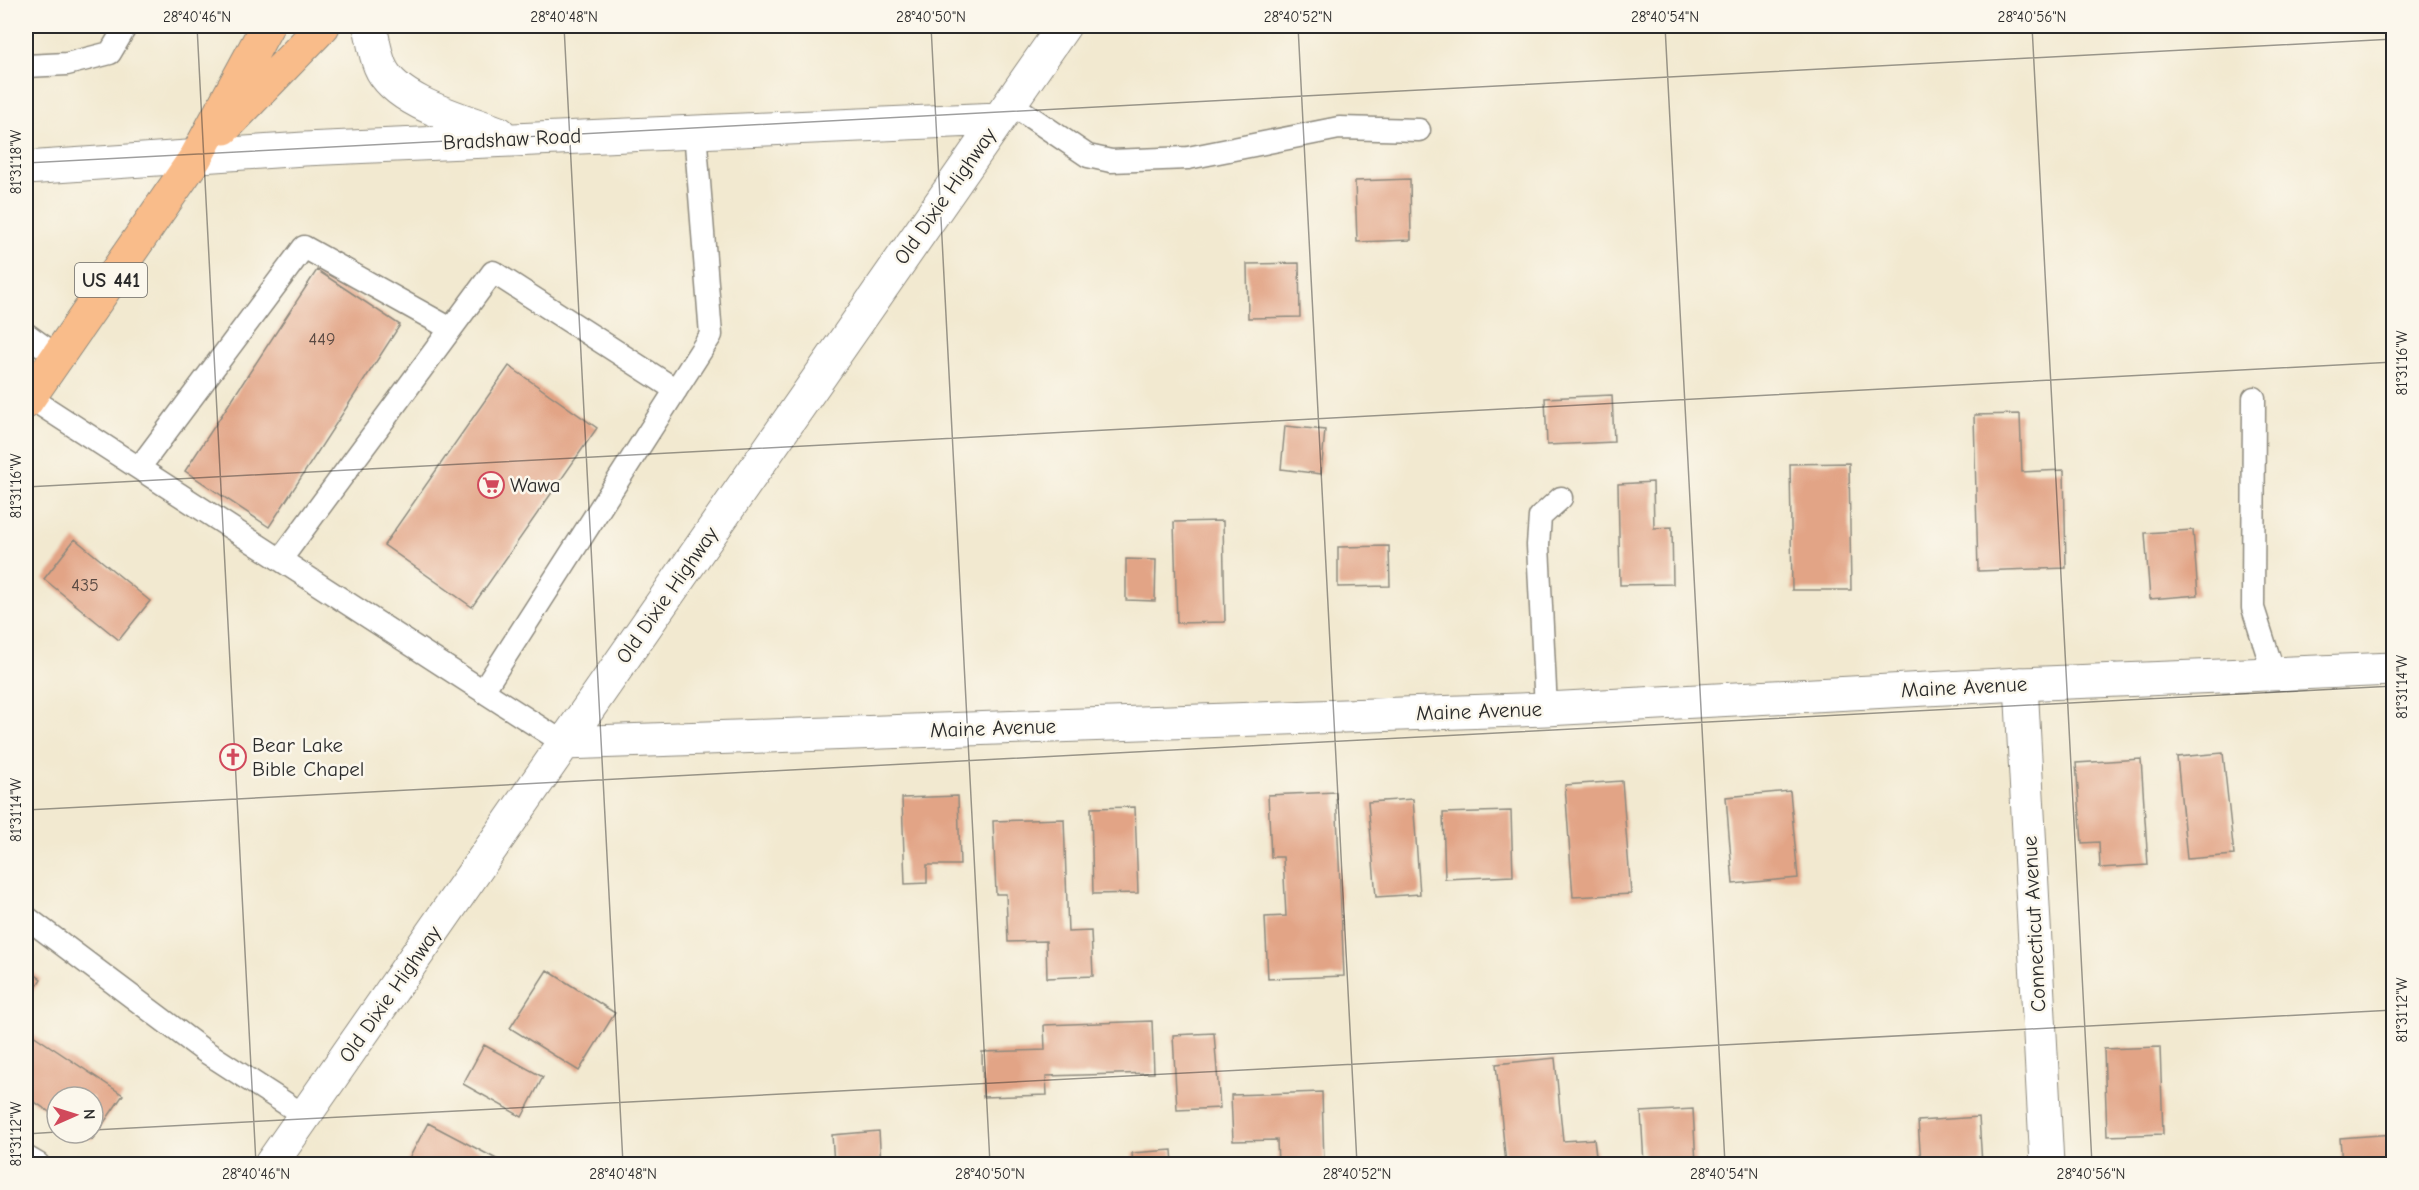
<svg xmlns="http://www.w3.org/2000/svg" width="2419" height="1190" font-family="'Comic Neue',sans-serif">
  <style>
    .building { fill: #e2a486 }
    .lines { fill: none; stroke-linecap: round; stroke-linejoin: round }
    .service-casing { stroke: #8e8a7e; stroke-width: 25 }
    .minor-casing { stroke: #8e8a7e; stroke-width: 35 }
    .tertiary-casing { stroke: #8e8a7e; stroke-width: 35 }
    .primary-casing { stroke: #8e8a7e; stroke-width: 35 }
    .service { stroke: #fff; stroke-width: 22 }
    .minor { stroke: #fff; stroke-width: 33 }
    .tertiary { stroke: #fff; stroke-width: 33 }
    .primary { stroke: #f9bc8a; stroke-width: 33 }
    .ticks { fill: none; stroke: #2b2b2b; stroke-width: 1.5; stroke-opacity: 0.45 }
    .labels { text-anchor: middle; dominant-baseline: central; stroke-width: 5; stroke-linejoin: round; paint-order: stroke }
    .number-label { font-size: 18px; fill: #594942 }
    .shield { fill: #fbf7ec; stroke: #696865; stroke-width: 1.5 }
    .shield-label { font-size: 20px; font-weight: bold; fill: #2b2b2b }
    .street-label { font-size: 21px; fill: #2b2b2b; stroke: #fbf7ec }
    .poi-label { font-size: 21px; fill: #2b2b2b; stroke: #fbf7ec; text-anchor: start }
    .neatline { fill: none; stroke: #2b2b2b; stroke-width: 2 }
    .ticks-label { font-size: 15px; text-anchor: middle; fill: #2b2b2b }
  </style>
  <rect width="100%" height="100%" fill="#fbf7ec"/>
  <filter id="ink" filterUnits="userSpaceOnUse"><feTurbulence type="fractalNoise" baseFrequency=".0167" numOctaves="2"/><feDisplacementMap in="SourceGraphic" scale="12" xChannelSelector="R" yChannelSelector="G"/><feConvolveMatrix kernelMatrix="1 2 1 2 8 2 1 2 1" color-interpolation-filters="sRGB"/></filter>
  <filter id="wash" filterUnits="userSpaceOnUse"><feTurbulence type="fractalNoise" baseFrequency=".008" numOctaves="4" result="noise"/><feDisplacementMap in="SourceGraphic" scale="24" xChannelSelector="R" yChannelSelector="G"/><feGaussianBlur stdDeviation="1.35" result="paint"/><feColorMatrix in="noise" values="0 0 0 0 0 0 0 0 0 0 0 0 0 0 0 0 0 1.4 0 .05"/><feComposite in="paint" operator="in"/></filter>
  <g filter="url(#wash)">
    <rect width="100%" height="100%" fill="#f2e9d0"/>
    <g id="blocks">
      <path class="building" d="M1410 179 1411 240 1357 242 1355 181Z
        M1299 263 1300 317 1248 318 1247 264Z
        M317 270 400 325 269 527 185 471Z
        M509 366 597 428 472 607 384 545Z
        M1612 395 1614 442 1547 445 1545 398Z
        M2020 414 2022 472 2064 470 2066 568 1978 571 1974 415Z
        M1285 426 1325 430 1321 474 1281 469Z
        M1849 463 1851 590H1792L1790 464Z
        M1653 482 1654 528 1672 527 1673 584 1620 585 1618 484Z
        M1223 521 1225 622 1177 623 1174 522Z
        M2193 530 2198 595 2150 599 2145 533Z
        M75 539 150 601 119 640 44 579Z
        M1389 546 1390 586 1338 587V547Z
        M1126 559 1156 560 1155 601 1126 600Z
        M2223 753 2234 855 2187 859 2177 757Z
        M2141 759 2148 865 2100 868 2099 842 2082 843 2076 763Z
        M1622 781 1631 894 1573 897 1565 785Z
        M1790 791 1798 878 1733 884 1726 797Z
        M1336 792 1344 976 1268 979 1265 917 1286 916 1283 857H1271L1268 795Z
        M958 796 960 865H927V883L905 884 902 798Z
        M1413 799 1420 894 1376 897 1368 802Z
        M1135 807 1138 893 1093 894 1091 808Z
        M1511 811 1513 876 1445 879 1443 813Z
        M1064 819 1068 932 1091 931 1093 976 1047 978 1046 941 1008 942 1006 894H996L993 821Z
        M26 968 41 979 26 1002Z
        M547 970 615 1013 579 1071 510 1028Z
        M1152 1021 1154 1073 1046 1076 1047 1095 983 1097 982 1052 1045 1050 1044 1025Z
        M1214 1033 1220 1108 1177 1110 1173 1035Z
        M33 1035 123 1095 92 1140 81 1133H93V1097H57V1117L26 1096V1046Z
        M484 1045 543 1077 522 1117 463 1084Z
        M2160 1047 2163 1134 2107 1136 2104 1049Z
        M1555 1058 1563 1141 1594 1139 1597 1164H1506L1496 1064Z
        M1322 1092 1324 1164H1278L1277 1140 1233 1141 1231 1095Z
        M1693 1109 1696 1164H1644L1641 1112Z
        M1979 1117 1982 1164H1921L1918 1121Z
        M428 1123 506 1164H406Z
        M879 1131 881 1164H834L832 1135Z
        M2394 1134V1164H2342L2340 1138Z
        M1172 1150 1173 1164H1133L1132 1153Z"/>
    </g>
  </g>
  <g filter="url(#ink)">
    <use href="#blocks" fill-opacity="0" stroke="#8e8a7e" stroke-width="1.5"/>
    <g class="lines">
      <defs>
        <path id="service" d="M26 66 67 64 110 53 126 26
          M1010 103 1088 156 1111 161 1188 158 1339 128 1419 130
          M26 334 58 357
          M29 397 483 691 711 335 695 131
          M2254 398 2253 608 2274 674
          M139 468 304 247 451 329
          M281 559 493 272 676 390
          M483 691 564 743
          M1546 709 1538 545 1540 517 1561 498
          M26 917 203 1050 305 1116
          M26 1157 38 1164"/>
        <path id="minor" d="M2021 684 2047 1164"/>
        <path id="tertiary" d="M370 26C373 39 375 54 380 66 395 103 465 120 499 133
          M26 168 304 149 999 119
          M564 743 1546 709 2021 684 2394 669
          M271 1164 1064 26"/>
        <path id="primary" d="M224 128 323 26
          M26 402 196 157 267 26"/>
      </defs>
      <use href="#service" class="service-casing"/>
      <use href="#minor" class="minor-casing"/>
      <use href="#tertiary" class="tertiary-casing"/>
      <use href="#primary" class="primary-casing"/>
      <use href="#service" class="service"/>
      <use href="#minor" class="minor"/>
      <use href="#tertiary" class="tertiary"/>
      <use href="#primary" class="primary"/>
    </g>
  </g>
  <path class="ticks" d="M197 26 256 1164M564 26 623 1164M931 26 990 1164M1298 26 1357 1164M1665 26 1725 1164M2032 26 2092 1164M26 163 2394 39M26 487 2394 362M26 810 2394 686M93 1130 2394 1010M26 1134 57 1132"/>
  <defs>
    <symbol id="supermarket-ring" viewBox="-11 -11 22 22"><circle r="9.5" fill="#fbf7ec" stroke="#d1495b" stroke-width="1.5"/><path d="M-6-5.5h2.5l.6 2H6L4.5 2H-2.5L-4.4-4H-6ZM-1.5 3.2a1.3 1.3 0 1 0 .1 0ZM3 3.2a1.3 1.3 0 1 0 .1 0Z" fill="#d1495b"/></symbol>
    <symbol id="church-ring" viewBox="-11 -11 22 22"><circle r="9.5" fill="#fbf7ec" stroke="#d1495b" stroke-width="1.5"/><path d="M-1.2-6h2.4v3.5h3.3v2.4h-3.3V6h-2.4V-.1h-3.3v-2.4h3.3Z" fill="#d1495b"/></symbol>
  </defs>
  <g fill-rule="evenodd">
    <use href="#supermarket-ring" x="476" y="470" width="30" height="30"/>
    <use href="#church-ring" x="218" y="742" width="30" height="30"/>
  </g>
  <g class="labels">
    <g class="number-label">
      <text x="322" y="339">449</text>
      <text x="85" y="585">435</text>
    </g>
    <rect class="shield" x="75" y="263" width="72" height="34" rx="4.5"/>
    <g class="shield-label">
      <text x="111" y="280">US 441</text>
    </g>
    <g class="street-label">
      <text transform="translate(512 139) rotate(-3)">Bradshaw Road</text>
      <text transform="translate(945 196) rotate(-55)">Old Dixie Highway</text>
      <text transform="translate(667 595) rotate(-55)">Old Dixie Highway</text>
      <text transform="translate(1964 687) rotate(-3)">Maine Avenue</text>
      <text transform="translate(1479 711) rotate(-2)">Maine Avenue</text>
      <text transform="translate(993 728) rotate(-2)">Maine Avenue</text>
      <text transform="translate(2034 924) rotate(-93)">Connecticut Avenue</text>
      <text transform="translate(390 994) rotate(-55)">Old Dixie Highway</text>
    </g>
    <g class="poi-label">
      <text x="510" y="485">Wawa</text>
      <text x="252" y="745">Bear Lake<tspan x="252" dy="24">Bible Chapel</tspan></text>
    </g>
  </g>
  <rect width="2419" height="1190" fill="none" stroke="#fbf7ec" stroke-width="66"/>
  <g transform="translate(75 1115) rotate(87)"><circle r="28" fill="#fbf7ec" stroke="#a8a59f" stroke-width="1.5"/>
  <path d="M0-4.5L10 22L0 15L-10 22Z" fill="#d1495b"/>
  <text y="-9" font-size="16" font-weight="bold" text-anchor="middle" fill="#2b2b2b">N</text>
  </g>
  <rect x="33" y="33" width="2353" height="1124" class="neatline"/>
  <g class="ticks-label">
    <text x="197" y="22">28°40'46"N</text>
    <text x="564" y="22">28°40'48"N</text>
    <text x="931" y="22">28°40'50"N</text>
    <text x="1298" y="22">28°40'52"N</text>
    <text x="1665" y="22">28°40'54"N</text>
    <text x="2032" y="22">28°40'56"N</text>
    <text transform="translate(16 162) rotate(-90)" y="5">81°31'18"W</text>
    <text transform="translate(2402 363) rotate(-90)" y="5">81°31'16"W</text>
    <text transform="translate(16 486) rotate(-90)" y="5">81°31'16"W</text>
    <text transform="translate(2402 687) rotate(-90)" y="5">81°31'14"W</text>
    <text transform="translate(16 810) rotate(-90)" y="5">81°31'14"W</text>
    <text transform="translate(2402 1010) rotate(-90)" y="5">81°31'12"W</text>
    <text transform="translate(16 1134) rotate(-90)" y="5">81°31'12"W</text>
    <text x="256" y="1179">28°40'46"N</text>
    <text x="623" y="1179">28°40'48"N</text>
    <text x="990" y="1179">28°40'50"N</text>
    <text x="1357" y="1179">28°40'52"N</text>
    <text x="1724" y="1179">28°40'54"N</text>
    <text x="2091" y="1179">28°40'56"N</text>
  </g>
</svg>
